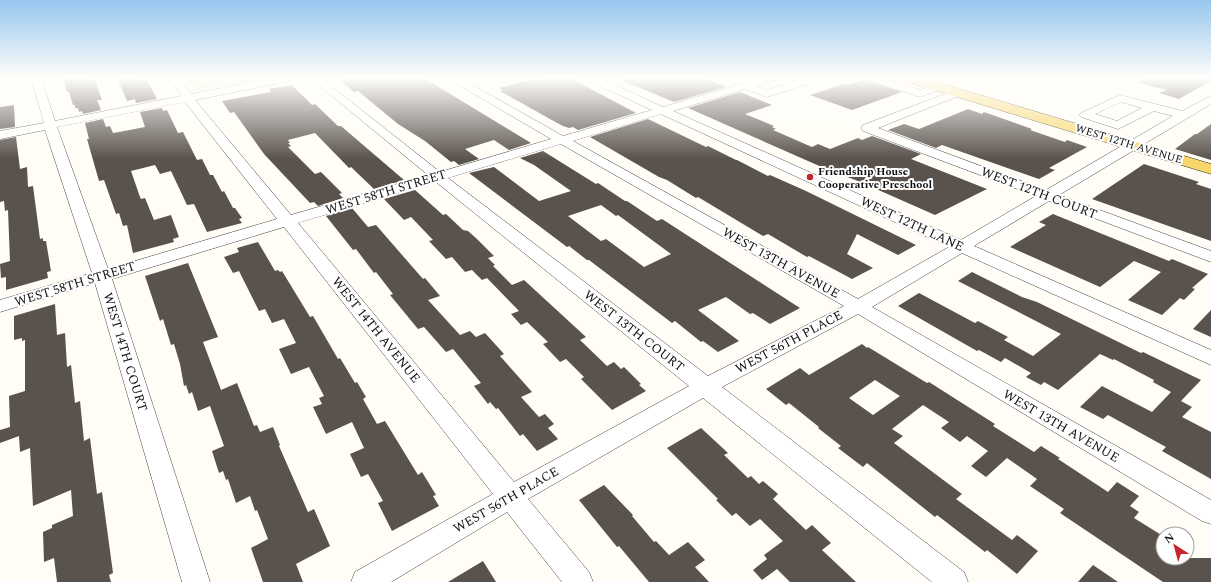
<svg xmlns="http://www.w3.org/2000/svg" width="1211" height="582" font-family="Spectral,serif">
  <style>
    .green { fill: #d5ebbd }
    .building { fill: #5a524d; fill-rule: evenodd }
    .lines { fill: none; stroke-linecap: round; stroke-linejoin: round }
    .minor-casing { stroke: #444; stroke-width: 1 }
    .major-casing { stroke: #222; stroke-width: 1 }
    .minor { fill: #fff; fill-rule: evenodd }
    .major { fill: #f9d66b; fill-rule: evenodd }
    .poi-dot { fill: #c4262e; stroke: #fff; stroke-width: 1.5 }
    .labels { text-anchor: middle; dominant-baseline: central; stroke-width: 4; stroke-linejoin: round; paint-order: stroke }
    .far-street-label { font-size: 11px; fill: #111; stroke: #fff }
    .far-poi-label { font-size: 11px; font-weight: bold; fill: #111; stroke: #fff; text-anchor: start }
    .street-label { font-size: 13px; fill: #111; stroke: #fff }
  </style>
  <rect width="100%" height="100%" fill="#fffdf5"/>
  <path class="green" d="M186 78H264L197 91Z"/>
  <path class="building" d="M63 78H94L102 100H97L101 110 83 114 82 111 79 112 78 108H75V105H73L69 92H67Z
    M117 78H139L141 81 147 80 157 99 136 103 135 99 127 101Z
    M338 78H424L531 143 509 150 494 140 465 149 479 159 459 165 454 161 451 162 425 141 398 124 358 91 354 92Z
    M543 78H577L576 81 636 113 578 130 573 127 569 128 563 126 550 119 500 91 503 90 499 88 533 79 535 80Z
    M616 78H705L726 87 674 102Z
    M1140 78H1211V81L1179 99 1159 93 1167 90 1139 83Z
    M867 79 869 81 902 92 852 110 810 95 843 84 847 85Z
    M292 85 312 105 315 104 338 126H341L404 180 374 189 351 167 349 168 315 133 288 140 290 143H288L291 146 288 147 315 174 321 172 342 193 339 194 343 198 318 206 314 202 310 203 264 154 234 112 230 113 222 101 271 92 269 89Z
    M740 92 772 105 745 114 774 126 772 127 776 129 773 130 812 147 818 144 830 149 858 138 862 140 872 136 921 154 911 159 987 189 935 215 858 181 834 172H833L688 108Z
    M14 105 15 127 0 129V107Z
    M162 108 163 111 167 110 178 133 183 132 197 160 202 159 210 175H213L222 192 224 191 233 208H235L242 218 239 219 242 223 207 232 194 204 187 205 171 171 160 174 155 165 131 171 140 197 141 199 145 198 154 220 171 215 179 237 173 239 174 242 133 253 127 225 123 226 119 213 116 214 104 180 99 181 87 139H89L85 123 103 119 106 127 110 126 113 133 119 132 145 127 140 112Z
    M968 109 982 114 984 112 1032 129 1030 130 1065 142 1067 140 1087 147 1049 168 1055 170 1039 179 942 145 936 148 888 130 904 124 919 129Z
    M648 119 706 147 708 146 736 160H737L768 176 770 175 806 191 916 245 898 255 857 234 847 254 873 268 852 279 809 256 807 257 768 234 763 236 698 197 696 198 667 180 659 177 590 137Z
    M1211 124V160L1175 149 1195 134H1197Z
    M16 137 20 169 27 167 28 187 33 186 40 239 43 238V241H46L51 271 47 272 48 278 6 290V277L1 278 0 264 10 261 8 210 5 211 4 201 0 202V140Z
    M543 151 596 184 598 183 625 201H627L657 221 662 219 800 308 770 324 753 313 750 314 726 297 698 310 739 341 718 352 703 341 701 342 675 321 672 323 589 260H587L569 246 567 247 469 173 494 167 539 201 571 191 534 165 520 158ZM601 205 616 216 618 215 671 254 644 267 606 239 601 241 568 216Z
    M1144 164 1199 182 1196 184 1211 189V241L1092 199Z
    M415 190 443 215 446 214 463 230 468 231 477 239 494 256 488 258 495 265 493 266 512 285 524 280 586 337 580 340 607 366 614 362 621 369 624 367 641 384 639 385 646 391 612 410 581 379 584 377 566 359 560 362 543 344 548 342 527 322 521 325 511 314 519 311 487 278 482 280 472 270 465 272 452 257 446 259 429 241 433 240 411 217 404 220 384 199Z
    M352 208 368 227 376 225 423 279 425 278 440 296 428 300 460 335 470 331 476 337 485 333 504 354 500 356 532 392 521 397 539 417 545 414 554 424 548 428 558 439 537 451 523 434 520 436 498 408 496 409 490 402 488 404 474 386 481 383 453 349 446 352 424 327 418 329 390 295 393 294 376 272 374 273 356 249 353 250 326 216Z
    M1053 214 1169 261 1172 259 1208 274 1192 288 1195 289 1184 300 1180 298 1162 315 1128 300 1161 272 1134 261 1100 287 1010 247 1046 225 1039 222Z
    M258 242 275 271 278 270 280 272 282 271 310 317 313 316 338 359 340 358 355 383 357 382 366 397 363 399 377 424 385 421 418 475 422 472 436 495 433 496 439 506 392 531 378 503 383 501 368 474 361 477 350 454 364 448 352 422 326 434 313 407 322 404 319 398 324 396 309 367 291 374 279 349 296 343 284 319 272 323 265 309 259 311 239 271 233 273 224 257 239 252 237 248Z
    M188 263 218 337 203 342 221 390 237 383 254 426 257 425 260 432 273 427 280 445 279 446 308 512 314 509 330 546 296 564 303 582H263L251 548 268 539 257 510 255 511 250 496 236 503 228 479 226 480 223 471 219 473 212 451 224 446 210 406 198 411 192 392 189 394 186 385 184 386 180 364 174 344 171 345 163 319 160 321 145 276Z
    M972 272 1022 297 1037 302 1141 353 1143 352 1201 380 1181 401 1192 407 1182 417 1211 432V479L1162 451 1166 447 1108 415 1103 419 1080 407 1102 386 1152 412 1171 392 1153 382 1154 380 1114 359 1113 360 1100 354 1058 390 1044 382 1041 385 1026 377 1031 373 1005 358 1001 362 979 350 977 351 898 306 919 293 975 323 978 321 1008 337 1004 340 1033 356 1061 334 958 281Z
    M55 304 57 335 65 333 67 367 71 365 75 403 80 401 84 441 90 438 97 494 102 492 113 573 109 575 111 582H57L54 558 44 562 43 532 52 528V525L73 516 71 490 33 506 30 448 20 452 19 436 0 443V430L10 427 9 396 25 391V340L22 341V338L14 340V316Z
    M1211 310V337L1193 329Z
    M862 344 867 348 868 347 927 383 929 382 995 424 993 426 1034 452 1041 446 1060 458 1058 459 1108 492 1117 482 1139 496 1130 506 1139 512 1134 518 1163 536V558H1211V582H1163L1060 513 1064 509 1030 486 1037 479 1007 458 986 477 971 466 988 451 967 436 960 442 941 428 949 422 923 405 892 429 903 436 894 443 962 494 956 499 1012 540 1017 535 1038 551 1017 574 987 550 985 552 937 515 935 517 867 463 863 467 838 448 841 446 818 428 819 427 789 403 786 405 766 389 800 368 809 375ZM875 380 900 396 873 415 849 398Z
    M701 428 728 453 724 455 748 478 751 476 759 484 763 481 778 494 773 499 806 530 812 525 831 543 822 550 856 582H790L777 569 762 580 753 570 767 559 764 555 783 541 760 519 750 526 736 513 732 516 716 500 718 499 667 448Z
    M604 485 633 515 632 516 654 542 656 541 669 555 688 542 705 560 695 567 709 582H649L619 546 617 547 579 500Z
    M483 561 496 582H448Z
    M1093 565 1118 582H1078Z"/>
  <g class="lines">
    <defs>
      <path id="minor" d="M31 78H41L55 121 181 96 170 78H180L191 94 274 78H295L290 81 195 100 291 215 428 175 310 78H321L440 172 551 139 447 78H460L563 136 652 110 587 80 586 78H600L663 107 761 78H777L776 80 756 86 767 90 796 81 793 78H808L812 81 811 83 767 97 745 89 673 111 961 240 1036 196 863 131 861 128 863 125 953 91H961L962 93 961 95 878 128 1046 190 1173 116 1154 111 1118 129 1081 117 1079 115 1081 113 1120 95 1182 111 1211 96V104L1059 195 1211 251V262L1049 201 974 246 1211 350V365L962 253 872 307 1211 500V524L1202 521 858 314 722 387 964 572 968 582H932L703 398 528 499 589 572 593 582H562L507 512 391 582H351L355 572 493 494 284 227 112 279 210 582H182L95 283 0 312V300L92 273 45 130 0 139V131L44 123ZM185 102 277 219 108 269 57 127ZM1121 102 1142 108 1117 121 1095 114ZM661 114 949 247 858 299 573 141ZM561 144 844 306 708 376 448 178ZM436 182 689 386 514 482 298 223Z
        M868 78H883L920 90 938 84 943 87 942 89 920 97 869 80Z"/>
      <path id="major" d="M903 78H923L1211 164V174L904 81Z"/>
    </defs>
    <use href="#minor" class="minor-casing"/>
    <use href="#major" class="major-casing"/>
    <use href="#minor" class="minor"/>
    <use href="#major" class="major"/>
  </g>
  <linearGradient id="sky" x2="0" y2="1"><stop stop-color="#95c6ee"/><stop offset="0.49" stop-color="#fffefa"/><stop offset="1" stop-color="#fffefa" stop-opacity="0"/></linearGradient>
  <rect width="1211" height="159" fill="url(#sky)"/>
  <circle class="poi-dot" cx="810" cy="177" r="4"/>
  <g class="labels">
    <g class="far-street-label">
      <text transform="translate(1129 144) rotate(17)">WEST 12TH AVENUE</text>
    </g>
    <g class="far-poi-label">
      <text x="818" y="171">Friendship House<tspan x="818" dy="13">Cooperative Preschool</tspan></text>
    </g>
    <g class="street-label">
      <text transform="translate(386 192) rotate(-17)">WEST 58TH STREET</text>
      <text transform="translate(1039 193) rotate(21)">WEST 12TH COURT</text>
      <text transform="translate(912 224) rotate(25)">WEST 12TH LANE</text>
      <text transform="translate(781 263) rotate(29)">WEST 13TH AVENUE</text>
      <text transform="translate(75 284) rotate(-17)">WEST 58TH STREET</text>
      <text transform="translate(376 330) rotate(51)">WEST 14TH AVENUE</text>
      <text transform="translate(634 331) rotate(38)">WEST 13TH COURT</text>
      <text transform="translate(789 342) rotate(-28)">WEST 56TH PLACE</text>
      <text transform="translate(125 352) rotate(73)">WEST 14TH COURT</text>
      <text transform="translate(1061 426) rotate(30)">WEST 13TH AVENUE</text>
      <text transform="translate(506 500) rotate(-30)">WEST 56TH PLACE</text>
    </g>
  </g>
  <g transform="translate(1175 546) rotate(324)"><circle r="19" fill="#ffffff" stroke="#a0a0a0"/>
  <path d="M0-3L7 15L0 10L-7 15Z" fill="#c4262e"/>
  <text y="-6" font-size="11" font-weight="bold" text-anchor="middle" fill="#111111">N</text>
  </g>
</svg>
